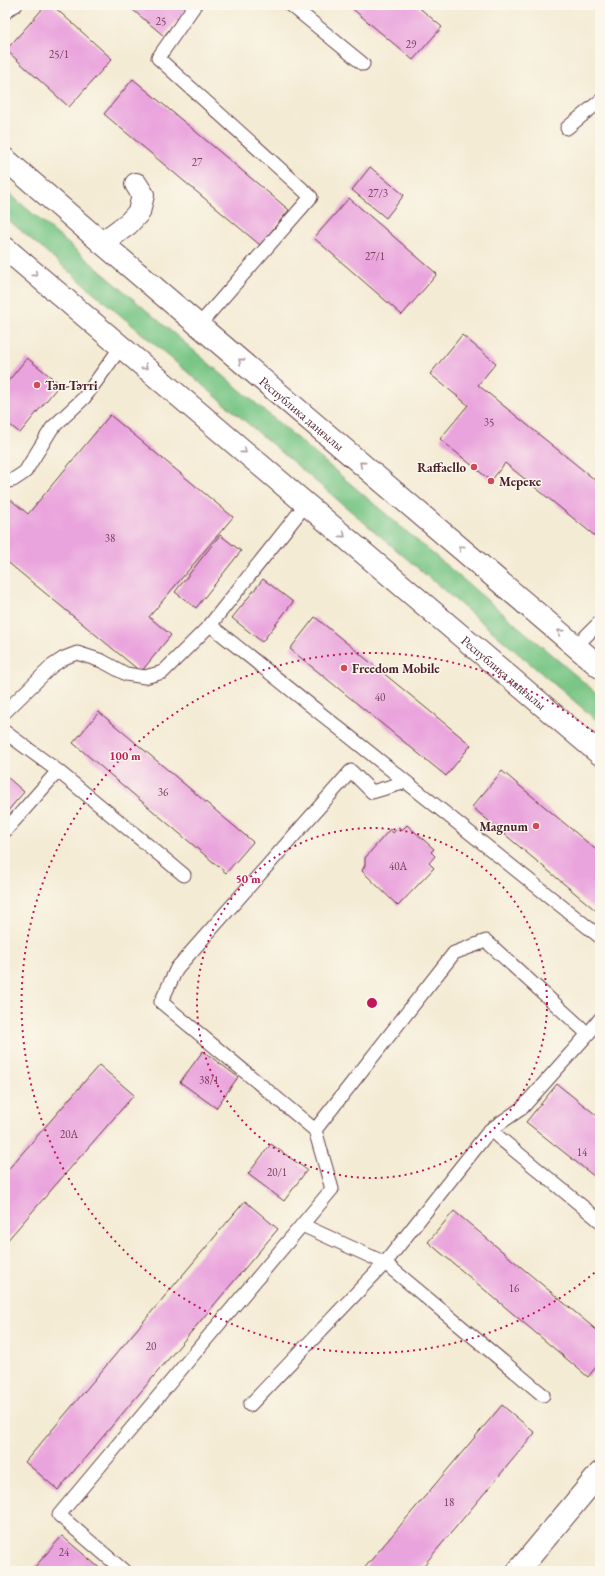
<svg xmlns="http://www.w3.org/2000/svg" width="605" height="1576" font-family="'EB Garamond',serif">
  <style>
    .green { fill: #79c686; stroke: #627258 }
    .building { fill: #eaa4dd }
    .lines { fill: none; stroke-linecap: round; stroke-linejoin: round }
    .lane-casing { stroke: #643e44; stroke-width: 15 }
    .street-casing { stroke: #643e44; stroke-width: 24 }
    .secondary-casing { stroke: #643e44; stroke-width: 24 }
    .primary-casing { stroke: #643e44; stroke-width: 24 }
    .lane { stroke: #fff; stroke-width: 13 }
    .street { stroke: #fff; stroke-width: 22 }
    .secondary { stroke: #fff; stroke-width: 22 }
    .primary { stroke: #fff; stroke-width: 22 }
    .oneway { stroke: #ae9aa0 }
    .ring { fill: none; stroke: #c2185b; stroke-width: 2; stroke-dasharray: 2 4 }
    .poi-dot { fill: #d1495b; stroke: #fbf7ec; stroke-width: 1.5 }
    .labels { text-anchor: middle; dominant-baseline: central; stroke-width: 3; stroke-linejoin: round; paint-order: stroke }
    .number-label { font-size: 11px; fill: #724058 }
    .poi-label { font-size: 13px; font-weight: bold; fill: #4a1f2b; stroke: #fbf7ec; text-anchor: start }
    .street-label { font-size: 13px; fill: #4a1f2b; stroke: #fbf7ec }
    .centre { fill: #c2185b; stroke: #fbf7ec; stroke-width: 2 }
    .ring-label { font-size: 12px; text-anchor: middle; font-weight: bold; fill: #c2185b; stroke: #fbf7ec; stroke-width: 3; stroke-linejoin: round; paint-order: stroke }
  </style>
  <rect width="100%" height="100%" fill="#fbf7ec"/>
  <filter id="ink" filterUnits="userSpaceOnUse"><feTurbulence type="fractalNoise" baseFrequency=".025" numOctaves="2"/><feDisplacementMap in="SourceGraphic" scale="8" xChannelSelector="R" yChannelSelector="G"/><feConvolveMatrix kernelMatrix="1 2 1 2 8 2 1 2 1" color-interpolation-filters="sRGB"/></filter>
  <filter id="wash" filterUnits="userSpaceOnUse"><feTurbulence type="fractalNoise" baseFrequency=".012" numOctaves="4" result="noise"/><feDisplacementMap in="SourceGraphic" scale="16" xChannelSelector="R" yChannelSelector="G"/><feGaussianBlur stdDeviation="0.9" result="paint"/><feColorMatrix in="noise" values="0 0 0 0 0 0 0 0 0 0 0 0 0 0 0 0 0 1.4 0 .05"/><feComposite in="paint" operator="in"/></filter>
  <g filter="url(#wash)">
    <rect width="100%" height="100%" fill="#f4ebd4"/>
    <path class="green" d="M5 190 600 696V723L5 217Z"/>
    <g id="blocks">
      <path class="building" d="M46 5H52L112 59 69 107 6 50Z
        M127 5H190L164 36Z
        M348 5H416L442 27 413 60Z
        M133 79 289 210 260 245 104 114Z
        M370 167 404 195 386 218 352 190Z
        M349 198 437 274 402 315 314 238Z
        M462 335 496 363 478 385 600 484V540L505 463 491 481 440 439 468 405 430 374Z
        M27 358 60 384 20 433 5 421V385Z
        M110 415 233 517 149 617 171 635 141 672 5 560V495L28 514Z
        M220 535 241 551 196 608 175 592Z
        M263 579 293 602 262 642 232 618Z
        M315 617 471 745 446 776 290 649Z
        M99 712 253 842 226 873 73 743Z
        M502 771 600 853V914L472 807Z
        M5 775 24 792 5 814Z
        M407 825 434 849 431 852 435 856 429 863 434 868 398 906 362 871 365 865V858L390 829 393 833 399 827 402 830Z
        M203 1051 238 1077 216 1108 180 1082Z
        M99 1065 134 1095 5 1243V1173Z
        M557 1084 600 1118V1181L526 1122Z
        M271 1144 307 1170 284 1201 248 1174Z
        M245 1201 278 1229 58 1490 25 1462Z
        M454 1211 600 1333V1362L588 1377 428 1242Z
        M502 1405 535 1433 419 1571H362Z
        M62 1536 103 1571H36L33 1569Z"/>
    </g>
  </g>
  <g filter="url(#ink)">
    <use href="#blocks" fill-opacity="0" stroke="#643e44" stroke-width="1"/>
    <g class="lines">
      <defs>
        <path id="lane" d="M195 5 158 58 311 197 199 325
          M291 5 363 64
          M5 13 8 9 16 5
          M567 128 600 101
          M5 482 13 480 25 472 52 428 84 398 121 347
          M210 625 600 937
          M576 646 600 622
          M5 712 52 666 64 658 77 653 102 661 126 674 145 677 163 672 210 625 306 504
          M5 732 58 771 5 831
          M58 771 184 875
          M315 1130 454 953 486 941 588 1034
          M490 1130 600 1221
          M543 1395 385 1263 490 1130 522 1108 588 1034 600 1019
          M250 1405 385 1263 302 1225
          M124 1571 59 1515 332 1189 315 1130 161 1002 177 968 351 771 372 792 406 782"/>
        <path id="street" d="M102 243 128 224 139 212 143 195 136 184"/>
        <path id="secondary" d="M518 1571 600 1473"/>
        <g id="primary">
          <path id="s1" d="M5 159 102 243 600 667"/>
          <path id="s2" d="M5 248 600 754"/>
        </g>
      </defs>
      <use href="#lane" class="lane-casing"/>
      <use href="#street" class="street-casing"/>
      <use href="#secondary" class="secondary-casing"/>
      <use href="#primary" class="primary-casing"/>
      <use href="#lane" class="lane"/>
      <use href="#street" class="street"/>
      <use href="#secondary" class="secondary"/>
      <use href="#primary" class="primary"/>
    </g>
    <defs><path id="oneway-chevron" d="M-2-3.5L2.5 0L-2 3.5" fill="none" stroke-width="1.6" stroke-linecap="round" stroke-linejoin="round"/></defs>
    <g class="oneway">
      <use href="#oneway-chevron" transform="translate(35 274) rotate(40)"/>
      <use href="#oneway-chevron" transform="translate(241 361) rotate(-140)"/>
      <use href="#oneway-chevron" transform="translate(145 367) rotate(40)"/>
      <use href="#oneway-chevron" transform="translate(244 451) rotate(40)"/>
      <use href="#oneway-chevron" transform="translate(362 464) rotate(-140)"/>
      <use href="#oneway-chevron" transform="translate(343 535) rotate(40)"/>
      <use href="#oneway-chevron" transform="translate(461 548) rotate(-140)"/>
      <use href="#oneway-chevron" transform="translate(560 632) rotate(-140)"/>
    </g>
  </g>
  <g class="ring">
    <circle cx="372" cy="1003" r="175"/>
    <path d="M599 1269A350 350 0 1 1 599 737"/>
  </g>
  <g class="poi-dot">
    <circle cx="37" cy="385" r="4"/>
    <circle cx="474" cy="467" r="4"/>
    <circle cx="491" cy="481" r="4"/>
    <circle cx="344" cy="668" r="4"/>
    <circle cx="536" cy="826" r="4"/>
  </g>
  <g class="labels">
    <g class="number-label">
      <text x="161" y="21">25</text>
      <text x="411" y="44">29</text>
      <text x="59" y="54">25/1</text>
      <text x="197" y="162">27</text>
      <text x="378" y="193">27/3</text>
      <text x="375" y="256">27/1</text>
      <text x="489" y="422">35</text>
      <text x="110" y="538">38</text>
      <text x="380" y="697">40</text>
      <text x="163" y="792">36</text>
      <text x="398" y="866">40А</text>
      <text x="209" y="1080">38/1</text>
      <text x="69" y="1134">20А</text>
      <text x="582" y="1152">14</text>
      <text x="277" y="1172">20/1</text>
      <text x="514" y="1288">16</text>
      <text x="151" y="1346">20</text>
      <text x="449" y="1502">18</text>
      <text x="64" y="1552">24</text>
    </g>
    <g class="poi-label">
      <text x="45" y="385">Тәп-Тәтті</text>
      <text x="466" y="467" text-anchor="end">Raffaello</text>
      <text x="499" y="481">Мереке</text>
      <text x="352" y="668">Freedom Mobile</text>
      <text x="528" y="826" text-anchor="end">Magnum</text>
    </g>
    <g class="street-label">
      <text stroke="none"><textPath href="#s1" startOffset="391">Республика даңғылы</textPath></text>
      <text stroke="none"><textPath href="#s2" startOffset="655">Республика даңғылы</textPath></text>
    </g>
  </g>
  <circle cx="372" cy="1003" r="6" class="centre"/>
  <g class="ring-label">
    <text x="125" y="760">100 m</text>
    <text x="248" y="883">50 m</text>
  </g>
  <rect width="605" height="1576" fill="none" stroke="#fbf7ec" stroke-width="20"/>
</svg>
